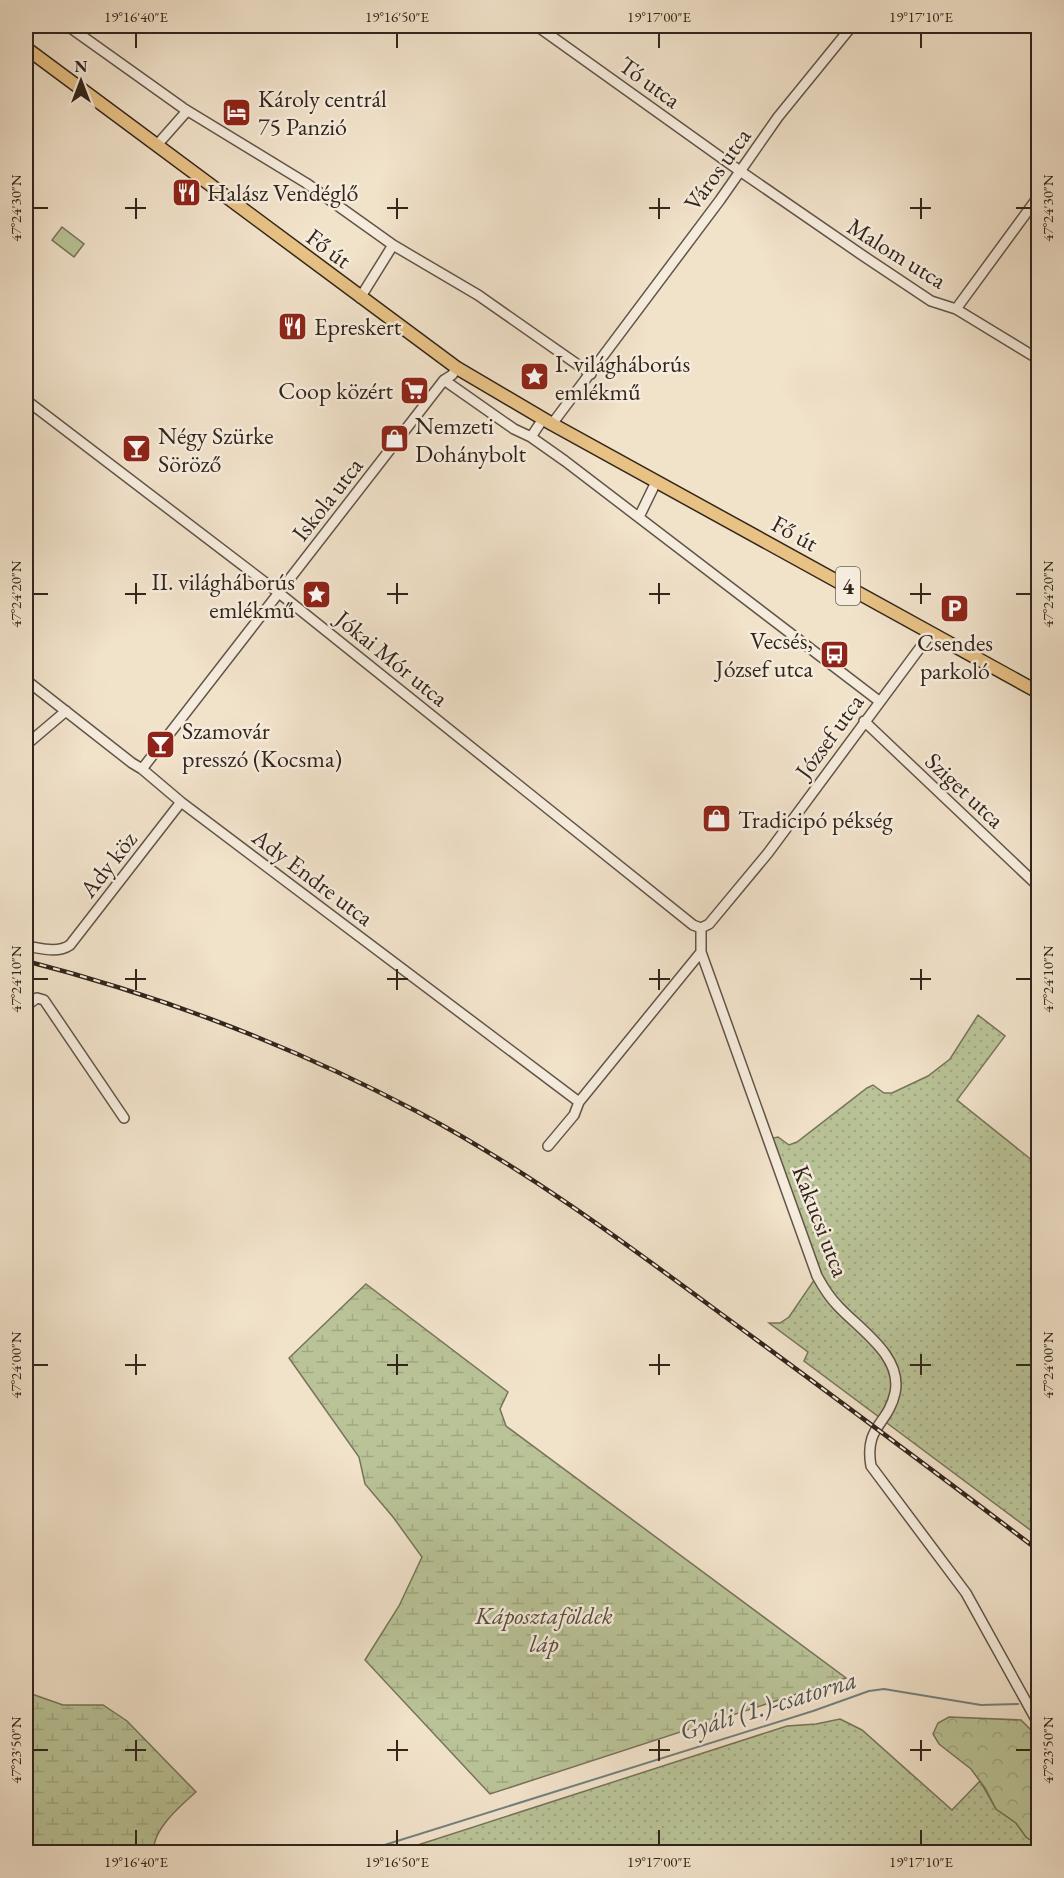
<svg xmlns="http://www.w3.org/2000/svg" width="1064" height="1878" font-family="'EB Garamond',serif">
  <style>
    .grass { fill: url(#grass-dots); stroke: #76745a; stroke-width: 1.5 }
    .forest { fill: url(#forest-crowns); stroke: #76745a; stroke-width: 1.5 }
    .wetland { fill: url(#wetland-marsh); stroke: #76745a; stroke-width: 1.5 }
    .pitch { fill: #b9c397; stroke: #76745a; stroke-width: 1.5 }
    .lines { fill: none; stroke-linecap: round; stroke-linejoin: round }
    .stream { stroke: #73807e; stroke-width: 2 }
    .minor-casing { stroke: #625448; stroke-width: 12 }
    .major-casing { stroke: #32251c; stroke-width: 15 }
    .minor { stroke: #f6ecdd; stroke-width: 9 }
    .major { stroke: #e8c185; stroke-width: 12 }
    .rail-casing { stroke: #32251c; stroke-width: 4.5 }
    .rail { stroke: #f6ecdd; stroke-width: 2; stroke-dasharray: 7; stroke-linecap: butt }
    .ticks { fill: none; stroke: #32251c; stroke-width: 2 }
    .labels { text-anchor: middle; dominant-baseline: central; stroke-width: 5; stroke-linejoin: round; paint-order: stroke }
    .shield { fill: #f6ecdd; stroke: #6d6156; stroke-width: 1.5 }
    .shield-label { font-size: 22px; font-weight: bold; fill: #32251c }
    .street-label { font-size: 24px; fill: #32251c; stroke: #f6ecdd }
    .poi-label { font-size: 24px; fill: #32251c; stroke: #f6ecdd; text-anchor: start }
    .park-label { font-size: 24px; font-style: italic; fill: #544c3b; stroke: #f6ecdd }
    .water-label { font-size: 26px; font-style: italic; fill: #52524d; stroke: #f6ecdd }
    .neatline { fill: none; stroke: #32251c; stroke-width: 2 }
    .ticks-label { font-size: 15px; text-anchor: middle; fill: #32251c }
  </style>
  <defs>
    <pattern id="grass-dots" width="8" height="8" patternUnits="userSpaceOnUse" patternTransform="scale(1.5)"><rect width="8" height="8" fill="#b9c397"/><path d="M2 2h.1M6 6h.1" fill="none" stroke="#a0a782" stroke-width="1.8" stroke-linecap="round"/></pattern>
    <pattern id="forest-crowns" width="20" height="18" patternUnits="userSpaceOnUse" patternTransform="scale(1.5)"><rect width="20" height="18" fill="#b9c397"/><path d="M2 6a3 3 0 1 1 6 0M12 15a3 3 0 1 1 6 0" fill="none" stroke="#a0a782"/></pattern>
    <pattern id="wetland-marsh" width="20" height="14" patternUnits="userSpaceOnUse" patternTransform="scale(1.5)"><rect width="20" height="14" fill="#b9c397"/><path d="M1 5h8M5 5V1M11 12h8M15 12V8" fill="none" stroke="#a0a782"/></pattern>
  </defs>
  <rect width="100%" height="100%" fill="#f1e2ca"/>
  <filter id="stains"><feTurbulence type="fractalNoise" baseFrequency=".00333" numOctaves="4"/><feColorMatrix values="0 0 0 0 .2 0 0 0 0 .09 0 0 0 0 .02 0 0 0 .5 -.17"/></filter>
  <radialGradient id="worn" r=".72"><stop offset=".6" stop-color="#630" stop-opacity="0"/><stop offset="1" stop-color="#630" stop-opacity=".3"/></radialGradient>
  <path class="grass" d="M978 1015 1005 1036 957 1100 1038 1165V1423L1035 1425 1038 1428V1507L1036 1508 1037 1535 804 1361 808 1352 769 1323H780L789 1317 817 1276 769 1139 778 1137 789 1145 797 1142 867 1088 873 1085 884 1093H892L928 1076 950 1059Z
    M840 1719 862 1730 952 1810 980 1781 996 1809 1016 1823 1026 1837 1038 1845V1852H396L787 1726 816 1724Z"/>
  <path class="forest" d="M949 1717 1021 1720 1030 1729 1038 1745V1845L1026 1837 1016 1823 996 1809 985 1788 971 1769 939 1744 933 1734 938 1723Z"/>
  <path class="wetland" d="M366 1284 508 1392 500 1409 506 1426 846 1678 490 1794 365 1660 399 1606 422 1557 393 1517 365 1484 359 1457 289 1358Z
    M26 1692 63 1705H103L127 1721 196 1792C181 1805 151 1831 154 1852H26Z"/>
  <path class="pitch" d="M62 227 84 244 74 257 52 240Z"/>
  <g class="lines">
    <path class="stream" d="M1032 1701 1038 1700
      M362 1852 813 1711 869 1691 884 1689 981 1705 1018 1704"/>
    <defs>
      <path id="minor" d="M68 26 183 108 306 183 393 245 478 295 591 374
        M537 26 740 171 862 255 931 301 956 309 1038 359
        M157 145 187 111
        M360 298 393 245
        M956 309 1038 197
        M444 380 514 429 531 437 565 461 879 701
        M26 400 279 593 693 925 701 928
        M552 424 720 200 778 117 852 26
        M531 437 543 419
        M639 517 656 482
        M26 680 132 763 142 769 181 802 579 1102
        M864 721 1038 886
        M26 745 66 711
        M142 769 444 380 452 375 457 368
        M26 946C40 948 57 954 70 945L181 802
        M701 952 817 1276C823 1287 829 1297 838 1306 859 1329 903 1356 895 1393 888 1425 864 1426 871 1466L966 1593 1038 1723
        M26 1006 37 998 44 1000 124 1118
        M548 1146 574 1115 579 1102 701 952V928L709 924 768 853 931 633"/>
      <path id="major" d="M26 48 457 368 552 424 1038 692"/>
    </defs>
    <use href="#minor" class="minor-casing"/>
    <use href="#major" class="major-casing"/>
    <use href="#minor" class="minor"/>
    <use href="#major" class="major"/>
    <defs>
      <path id="rail" d="M26 961C162 996 293 1046 418 1112 527 1170 625 1243 724 1316 829 1393 934 1471 1038 1550"/>
    </defs>
    <use href="#rail" class="rail-casing"/>
    <use href="#rail" class="rail"/>
  </g>
  <path class="ticks" d="M136 33V48M397 33V48M659 33V48M921 33V48M136 198V219M397 198V219M659 198V219M921 198V219M33 208H48M125 208H146M387 208H408M649 208H670M910 208H931M1016 208H1031M136 583V604M397 583V604M659 583V604M921 583V604M33 594H48M125 594H146M387 594H408M649 594H670M910 594H931M1016 594H1031M136 969V990M397 969V990M659 969V990M921 969V990M33 979H48M125 979H146M387 979H408M649 979H670M910 979H931M1016 979H1031M136 1354V1375M397 1354V1375M659 1354V1375M921 1354V1375M33 1365H48M125 1365H146M387 1365H408M649 1365H670M910 1365H931M1016 1365H1031M136 1740V1761M397 1740V1761M659 1740V1761M921 1740V1761M33 1750H48M125 1750H146M387 1750H408M649 1750H670M910 1750H931M1016 1750H1031M136 1830V1845M397 1830V1845M659 1830V1845M921 1830V1845"/>
  <defs>
    <symbol id="hotel-square" viewBox="-11 -11 22 22"><rect x="-9" y="-9" width="18" height="18" rx="4" fill="#8f2418" stroke="#f6ecdd"/><path d="M-6-4.5h1.5V1H6V5H4.5V3h-9V5H-6ZM-4 0a1.8 1.8 0 1 1 3.6 0ZM.5 0V-2.5h3Q6-2.5 6 0Z" fill="#fff"/></symbol>
    <symbol id="restaurant-square" viewBox="-11 -11 22 22"><rect x="-9" y="-9" width="18" height="18" rx="4" fill="#8f2418" stroke="#f6ecdd"/><path d="M-5-6h1v4h1v-4h1v4h1v-4h1v5L-1.5 .5V6h-2V.5L-5-1ZM5-6V6H3V1.5H1.5Q1.5-4 5-6Z" fill="#fff"/></symbol>
    <symbol id="sight-square" viewBox="-11 -11 22 22"><rect x="-9" y="-9" width="18" height="18" rx="4" fill="#8f2418" stroke="#f6ecdd"/><path d="M0-6L1.8-2.2L6-1.7L2.9 1.2L3.7 5.4L0 3.3L-3.7 5.4L-2.9 1.2L-6-1.7L-1.8-2.2Z" fill="#fff"/></symbol>
    <symbol id="supermarket-square" viewBox="-11 -11 22 22"><rect x="-9" y="-9" width="18" height="18" rx="4" fill="#8f2418" stroke="#f6ecdd"/><path d="M-6-5.5h2.5l.6 2H6L4.5 2H-2.5L-4.4-4H-6ZM-1.5 3.2a1.3 1.3 0 1 0 .1 0ZM3 3.2a1.3 1.3 0 1 0 .1 0Z" fill="#fff"/></symbol>
    <symbol id="shop-square" viewBox="-11 -11 22 22"><rect x="-9" y="-9" width="18" height="18" rx="4" fill="#8f2418" stroke="#f6ecdd"/><path d="M-5-2.5h2.3a2.7 3.5 0 0 1 5.4 0H5L5.5 6h-11ZM-1.5-2.5h3a1.5 2.3 0 0 0-3 0Z" fill="#fff"/></symbol>
    <symbol id="bar-square" viewBox="-11 -11 22 22"><rect x="-9" y="-9" width="18" height="18" rx="4" fill="#8f2418" stroke="#f6ecdd"/><path d="M-6-5H6L.8 .8V4.5H3.5V6h-7V4.5H-.8V.8Z" fill="#fff"/></symbol>
    <symbol id="parking-square" viewBox="-11 -11 22 22"><rect x="-9" y="-9" width="18" height="18" rx="4" fill="#8f2418" stroke="#f6ecdd"/><path d="M-3.5-5.5H1a3.5 3.5 0 0 1 0 7H-1V5.5H-3.5ZM-1-3.4V-.6H.8a1.4 1.4 0 0 0 0-2.8Z" fill="#fff"/></symbol>
    <symbol id="bus-square" viewBox="-11 -11 22 22"><rect x="-9" y="-9" width="18" height="18" rx="4" fill="#8f2418" stroke="#f6ecdd"/><path d="M-5-6H5V4H4V6H2V4H-2V6H-4V4H-5ZM-3.5-4V0h7V-4ZM-3.5 1.2v1.5H-2V1.2ZM2 1.2v1.5H3.5V1.2Z" fill="#fff"/></symbol>
  </defs>
  <g fill-rule="evenodd">
    <use href="#hotel-square" x="220" y="96" width="33" height="33"/>
    <use href="#restaurant-square" x="170" y="176" width="33" height="33"/>
    <use href="#restaurant-square" x="276" y="310" width="33" height="33"/>
    <use href="#sight-square" x="518" y="360" width="33" height="33"/>
    <use href="#supermarket-square" x="398" y="374" width="33" height="33"/>
    <use href="#shop-square" x="378" y="422" width="33" height="33"/>
    <use href="#bar-square" x="120" y="432" width="33" height="33"/>
    <use href="#sight-square" x="300" y="578" width="33" height="33"/>
    <use href="#parking-square" x="938" y="592" width="33" height="33"/>
    <use href="#bus-square" x="818" y="638" width="33" height="33"/>
    <use href="#bar-square" x="144" y="728" width="33" height="33"/>
    <use href="#shop-square" x="700" y="802" width="33" height="33"/>
  </g>
  <g class="labels">
    <rect class="shield" x="836" y="567" width="24" height="38" rx="4.5"/>
    <g class="shield-label">
      <text x="848" y="586">4</text>
    </g>
    <g class="street-label">
      <text transform="translate(650 82) rotate(36)">Tó utca</text>
      <text transform="translate(717 169) rotate(-54)">Város utca</text>
      <text transform="translate(329 248) rotate(37)">Fő út</text>
      <text transform="translate(897 253) rotate(32)">Malom utca</text>
      <text transform="translate(327 499) rotate(-52)">Iskola utca</text>
      <text transform="translate(795 533) rotate(29)">Fő út</text>
      <text transform="translate(392 658) rotate(39)">Jókai Mór utca</text>
      <text transform="translate(829 736) rotate(-54)">József utca</text>
      <text transform="translate(965 790) rotate(43)">Sziget utca</text>
      <text transform="translate(108 864) rotate(-52)">Ady köz</text>
      <text transform="translate(313 877) rotate(37)">Ady Endre utca</text>
      <text transform="translate(821 1221) rotate(69)">Kakucsi utca</text>
    </g>
    <g class="poi-label">
      <text x="258" y="98">Károly centrál<tspan x="258" dy="28">75 Panzió</tspan></text>
      <text x="207" y="192">Halász Vendéglő</text>
      <text x="314" y="326">Epreskert</text>
      <text x="555" y="363">I. világháborús<tspan x="555" dy="28">emlékmű</tspan></text>
      <text x="393" y="390" text-anchor="end">Coop közért</text>
      <text x="415" y="425">Nemzeti<tspan x="415" dy="28">Dohánybolt</tspan></text>
      <text x="158" y="435">Négy Szürke<tspan x="158" dy="28">Söröző</tspan></text>
      <text x="295" y="581" text-anchor="end">II. világháborús<tspan x="295" dy="28">emlékmű</tspan></text>
      <text x="813" y="640" text-anchor="end">Vecsés,<tspan x="813" dy="28">József utca</tspan></text>
      <text x="955" y="642" text-anchor="middle">Csendes<tspan x="955" dy="28">parkoló</tspan></text>
      <text x="182" y="730">Szamovár<tspan x="182" dy="28">presszó (Kocsma)</tspan></text>
      <text x="738" y="819">Tradicipó pékség</text>
    </g>
    <g class="park-label">
      <text x="544" y="1615">Káposztaföldek<tspan x="544" dy="28">láp</tspan></text>
    </g>
    <g class="water-label">
      <text transform="translate(768 1705) rotate(-17)">Gyáli (1.)-csatorna</text>
    </g>
  </g>
  <rect width="1064" height="1878" fill="none" stroke="#f1e2ca" stroke-width="66"/>
  <g transform="translate(81 81)" stroke="#f6ecdd" stroke-width="4.5" paint-order="stroke">
  <path d="M0-4.5L10 22L0 15L-10 22Z" fill="#32251c"/>
  <text y="-9" font-size="16" font-weight="bold" text-anchor="middle" fill="#32251c">N</text>
  </g>
  <rect x="33" y="33" width="998" height="1812" class="neatline"/>
  <g class="ticks-label">
    <text x="136" y="22">19°16'40"E</text>
    <text x="397" y="22">19°16'50"E</text>
    <text x="659" y="22">19°17'00"E</text>
    <text x="921" y="22">19°17'10"E</text>
    <text transform="translate(16 208) rotate(-90)" y="5">47°24'30"N</text>
    <text transform="translate(1048 208) rotate(-90)" y="5">47°24'30"N</text>
    <text transform="translate(16 594) rotate(-90)" y="5">47°24'20"N</text>
    <text transform="translate(1048 594) rotate(-90)" y="5">47°24'20"N</text>
    <text transform="translate(16 979) rotate(-90)" y="5">47°24'10"N</text>
    <text transform="translate(1048 979) rotate(-90)" y="5">47°24'10"N</text>
    <text transform="translate(16 1365) rotate(-90)" y="5">47°24'00"N</text>
    <text transform="translate(1048 1365) rotate(-90)" y="5">47°24'00"N</text>
    <text transform="translate(16 1750) rotate(-90)" y="5">47°23'50"N</text>
    <text transform="translate(1048 1750) rotate(-90)" y="5">47°23'50"N</text>
    <text x="136" y="1867">19°16'40"E</text>
    <text x="397" y="1867">19°16'50"E</text>
    <text x="659" y="1867">19°17'00"E</text>
    <text x="921" y="1867">19°17'10"E</text>
  </g>
  <rect width="100%" height="100%" filter="url(#stains)"/>
  <rect width="100%" height="100%" fill="url(#worn)"/>
</svg>
